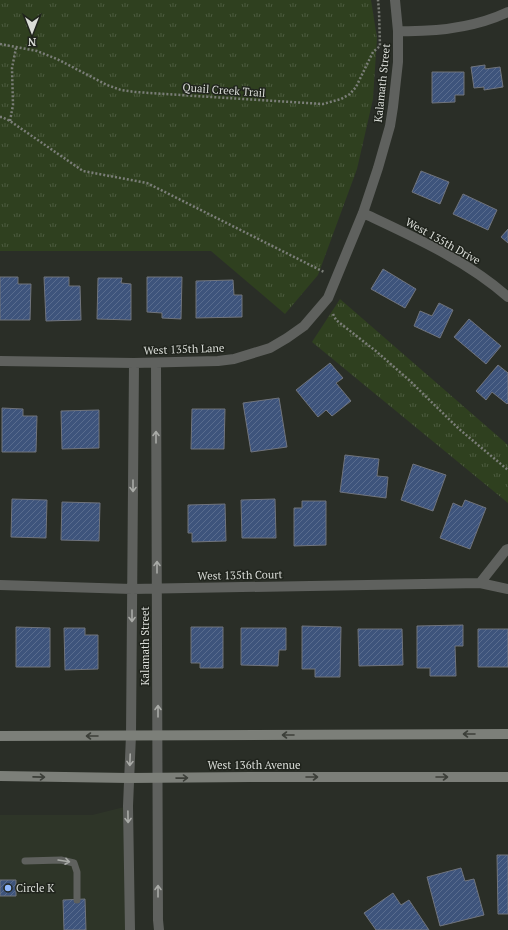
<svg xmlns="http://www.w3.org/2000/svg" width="508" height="930" font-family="'PT Serif',serif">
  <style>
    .built { fill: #2e3528 }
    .park { fill: url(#park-tufts) }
    .building { fill: url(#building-hatch); stroke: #70747d }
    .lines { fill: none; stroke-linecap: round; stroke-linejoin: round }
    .path { stroke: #7b7e78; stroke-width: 2.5; stroke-dasharray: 2 2; stroke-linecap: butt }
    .service { stroke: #5f615e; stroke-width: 7 }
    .minor { stroke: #5f615e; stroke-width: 10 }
    .secondary { stroke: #7c7f79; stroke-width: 10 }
    .oneway { stroke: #a9aba7 }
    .oneway2 { stroke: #3c3f39 }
    .poi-dot { fill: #91b8fd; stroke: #20241d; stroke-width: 1.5 }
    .labels { text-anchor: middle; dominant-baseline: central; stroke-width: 3; stroke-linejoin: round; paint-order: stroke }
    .street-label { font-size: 11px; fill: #daddd8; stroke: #20241d }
    .poi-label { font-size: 11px; fill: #daddd8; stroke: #20241d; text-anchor: start }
  </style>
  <defs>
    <pattern id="park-tufts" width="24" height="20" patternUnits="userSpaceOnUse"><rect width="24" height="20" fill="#2f401f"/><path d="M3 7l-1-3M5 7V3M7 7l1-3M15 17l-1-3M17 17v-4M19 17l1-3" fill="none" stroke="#4d5b3f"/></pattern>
    <pattern id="building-hatch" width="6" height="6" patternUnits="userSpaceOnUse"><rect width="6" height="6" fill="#3e547c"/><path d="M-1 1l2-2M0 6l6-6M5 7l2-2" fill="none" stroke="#596c8e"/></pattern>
  </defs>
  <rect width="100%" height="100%" fill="#2a2e27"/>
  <path class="built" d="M128 806 130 930H0V815H92Z"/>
  <path class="park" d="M0 0H371L377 38 373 99 357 169 318 275 285 314 211 251H0Z
    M340 299 508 445V503L312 342Z"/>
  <path class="building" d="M485 65V69L500 67 503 87 484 90V87L474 88 471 67Z
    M432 72H464V95H455V102L432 103Z
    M421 171 449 182 440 204 412 192Z
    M463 194 497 210 488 230 453 214Z
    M508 229V243L501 237Z
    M383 269 416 289 405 308 371 289Z
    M0 277H18V284H31L30 320H0Z
    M44 277H69V286H80L81 320 46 321Z
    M147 277H182L181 319 162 318V313L147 312Z
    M98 278H122L121 283 131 284V320L97 319Z
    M233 280 234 295H242V317L196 318V281Z
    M439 303 453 310 440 338 414 326 420 311 432 316Z
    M469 319 501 346 486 364 454 337Z
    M330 363 343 378 336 383 351 401 332 416 326 410 318 417 296 390Z
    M498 365 508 373V403L507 404 492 392 486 400 476 391Z
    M279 398 287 447 251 452 243 403Z
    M2 408 23 409V416H37L36 452H2Z
    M192 409H225L224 449H191Z
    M99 410V448L62 449 61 411Z
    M345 455 379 459 377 476 388 477 386 498 340 492Z
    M413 464 446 475 433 511 401 500Z
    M12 499 47 500 46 538 11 537Z
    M275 499 276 538H242L241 500Z
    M465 500 486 508 470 549 440 538 453 503 462 507Z
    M302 501H326V545L294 546V508H302Z
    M62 502 100 503 99 541 61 540Z
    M225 504 226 541 192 542V533H188V505Z
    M463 625V646H455L456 676H430V668H417V626Z
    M302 626 341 627 340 677H315V669H302Z
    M16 627 50 628V667H16Z
    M191 627H223V668H200V663H191Z
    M64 628H85V635H98V669L65 670Z
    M241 628H286V650H279L278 666 241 665Z
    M358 629H402L403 665 359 666Z
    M478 629H508V667H478Z
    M497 855H508V914H498Z
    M461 868 465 881 474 879 484 915 440 926 427 877Z
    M0 880H16V896H0Z
    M393 893 401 905 409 900 429 930H376L364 913Z
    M85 899 86 930H64L63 900Z"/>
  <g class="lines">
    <path class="path" d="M0 44 37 51 57 59 107 85 121 90 135 92 211 97 323 104 341 99 350 94 356 87 373 52 380 46 379 11 378 0
      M0 117H2L10 121 83 171 147 183 324 272
      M10 121 13 105 12 68 16 48
      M333 314 336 320 377 352 409 380 459 429 508 470"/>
    <path class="service" d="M25 861 61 860 74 863 77 872V900"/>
    <path class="minor" d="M398 31C435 32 474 28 508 12
      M363 213C414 237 466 260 508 297
      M0 361 134 363 218 361 234 359 270 348 287 338 304 326 328 298 363 213 378 168 390 126 393 107 398 62V31L395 0
      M156 363C156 548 159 734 158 920L159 930
      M480 583 506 550 508 549
      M0 585 132 589 480 583 508 589
      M130 930 128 806 131 735 134 363"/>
    <path class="secondary" d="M0 736 508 734
      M0 776 129 778 251 777H508"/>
  </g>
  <defs><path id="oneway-shaft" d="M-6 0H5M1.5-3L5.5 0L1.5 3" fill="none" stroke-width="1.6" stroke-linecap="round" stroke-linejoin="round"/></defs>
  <g class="oneway">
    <use href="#oneway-shaft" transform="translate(156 437) rotate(-90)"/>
    <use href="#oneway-shaft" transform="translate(133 486) rotate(90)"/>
    <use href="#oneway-shaft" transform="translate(157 567) rotate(-90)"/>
    <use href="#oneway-shaft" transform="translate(132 616) rotate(90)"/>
    <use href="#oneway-shaft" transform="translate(158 711) rotate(-90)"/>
    <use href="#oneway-shaft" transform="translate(130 760) rotate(92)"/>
    <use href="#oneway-shaft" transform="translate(128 817) rotate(89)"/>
    <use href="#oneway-shaft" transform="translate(64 861) rotate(9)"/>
    <use href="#oneway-shaft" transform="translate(158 891) rotate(-90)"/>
  </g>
  <g class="oneway2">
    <use href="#oneway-shaft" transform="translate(469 734) rotate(180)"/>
    <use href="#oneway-shaft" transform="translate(288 735) rotate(180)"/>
    <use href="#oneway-shaft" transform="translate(92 736) rotate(180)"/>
    <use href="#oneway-shaft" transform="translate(39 777) rotate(1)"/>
    <use href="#oneway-shaft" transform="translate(312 777)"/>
    <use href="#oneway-shaft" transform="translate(442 777)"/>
    <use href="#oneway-shaft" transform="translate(182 778) rotate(-1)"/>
  </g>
  <circle class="poi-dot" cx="8" cy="888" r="4"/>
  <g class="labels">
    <g class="street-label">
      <text transform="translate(382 83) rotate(-84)">Kalamath Street</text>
      <text transform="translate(224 90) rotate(4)">Quail Creek Trail</text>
      <text transform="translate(443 241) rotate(29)">West 135th Drive</text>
      <text transform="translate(184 349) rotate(-2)">West 135th Lane</text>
      <text transform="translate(240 575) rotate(-1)">West 135th Court</text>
      <text transform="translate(145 646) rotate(-90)">Kalamath Street</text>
      <text x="254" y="765">West 136th Avenue</text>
    </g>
    <g class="poi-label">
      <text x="16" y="888">Circle K</text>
    </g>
  </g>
  <g transform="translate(32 32) rotate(180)" stroke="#20241d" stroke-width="3" paint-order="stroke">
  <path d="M0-3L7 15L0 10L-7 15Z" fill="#daddd8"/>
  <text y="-6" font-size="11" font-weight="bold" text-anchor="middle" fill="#daddd8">N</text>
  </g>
</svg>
